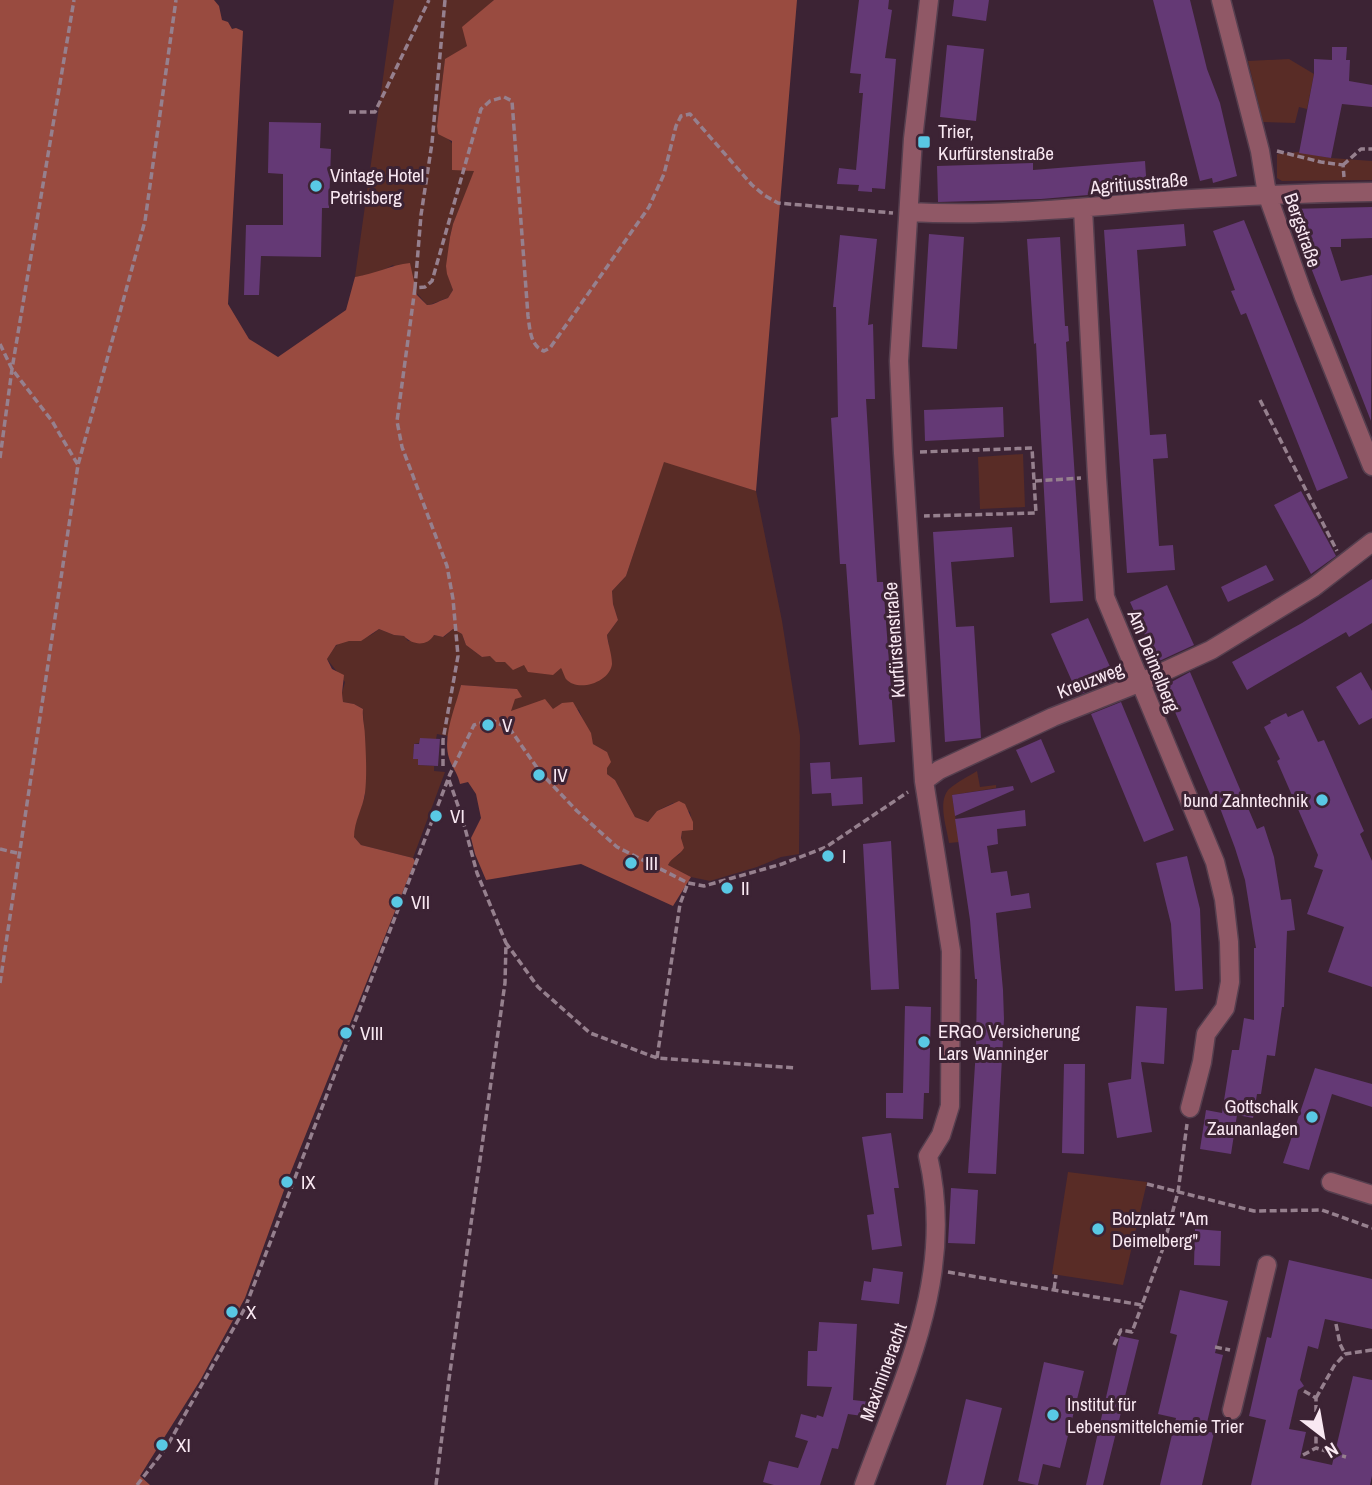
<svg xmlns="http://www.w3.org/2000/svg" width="1372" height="1485" font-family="'Archivo Narrow',sans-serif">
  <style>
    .green { fill: #592c26 }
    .forest { fill: #994b40 }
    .building { fill: #643975 }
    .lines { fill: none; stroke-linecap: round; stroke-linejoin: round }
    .minor-casing { stroke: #563f4f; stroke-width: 21 }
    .path { stroke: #96808e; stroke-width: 3.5; stroke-dasharray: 7 3.5; stroke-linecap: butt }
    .minor { stroke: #905866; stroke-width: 18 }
    .poi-dot { fill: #59c8e4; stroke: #3c2334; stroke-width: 2.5 }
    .labels { text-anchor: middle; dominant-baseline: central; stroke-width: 6; stroke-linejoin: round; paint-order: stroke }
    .poi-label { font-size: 19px; fill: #f9e8f2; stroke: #3c2334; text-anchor: start }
    .street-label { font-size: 19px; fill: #f9e8f2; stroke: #3c2334 }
  </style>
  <rect width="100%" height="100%" fill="#3c2334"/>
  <path class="green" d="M394 0H494L487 7 467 46 445 60 437 126 475 170 453 224 450 237 447 273 453 290 448 298C440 300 435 304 427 305L393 265 378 273 355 277Z
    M1289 59 1314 74 1307 109 1299 107 1295 123 1263 122 1248 61Z
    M1299 152 1331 158 1372 161V180L1282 181 1277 178V154Z
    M1023 454 1025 507 980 509 978 457Z
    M664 461 756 491 782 621 800 736 799 854 781 857 757 867 710 881 691 877 668 865 671 859 680 854 682 830H693L690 812 673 803 657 811 648 822 635 817 615 780 607 774V752L593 744C590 731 583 722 579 710L562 703 553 710 510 712 517 689 461 685 448 736 437 734 436 739 414 744 413 758 419 759 418 765 434 766V771L445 772 413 858 361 845 354 837V827L365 796 363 709 354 704 343 702 342 693 345 682 327 659C330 655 333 648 337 645 350 636 361 645 379 629L394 635 404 636 408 641 433 635 444 637 453 629 462 634 466 645 482 657 490 655 505 662 561 668 609 645 607 635 618 620 613 604 612 591 626 576Z
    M977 771 980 787 996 785V788L952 795 959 842 949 843C947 828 937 802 949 789 957 782 969 776 977 771Z
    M1068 1172 1147 1182 1123 1285 1052 1274Z"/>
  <path class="forest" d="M0 0H214L219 6 222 20 228 22 232 29 236 28 243 31 228 304 249 339 278 357 346 310 355 277C375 274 391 265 410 263L417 295 427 305C435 305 440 300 448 298L453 290 447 274 446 266 450 237 453 224 474 171 452 170V141L438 134 437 126 445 59 467 46 462 27 494 0H797L756 491 664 462 626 576 612 591 613 604 618 620 607 635C608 644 612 655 612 664 610 682 578 693 566 679 565 678 562 669 561 668L553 675 528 672 524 665 513 670 505 662H496L490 656 482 657 466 645 462 634 453 629 443 637 434 635C427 647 412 645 404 636L394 635 379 629 361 641H349L336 645 327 659 332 669 344 675 342 693 343 702 354 704 363 709C362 719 365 727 365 737 366 755 367 775 365 793 363 808 354 821 354 837L361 845 413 858 415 861 288 1179 245 1298 201 1379 140 1476 150 1485H0Z
    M461 685 517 689 522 697 515 699 511 711 545 699 553 709 562 703 573 702 591 733 593 744 607 752 611 762 607 768V774L615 780 635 817 648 822 657 811 679 801 685 804 693 822V830L682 831 681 838 684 848C679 856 672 857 668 865L691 877 673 906 581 864 486 880 475 854 471 838 481 818 476 794 468 782 460 784C458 773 452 768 449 758 442 736 456 706 461 685Z"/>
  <path class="building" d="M859 0H889L888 9 892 10 885 58 896 59 885 189 872 188V192L858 191 859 185 837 184 839 168 856 170 863 93H859L861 74 850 73Z
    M954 0H989L986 21 952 16Z
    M1153 0H1190L1207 69 1220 103 1237 176 1213 183 1212 178 1200 181Z
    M947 45 984 49 976 121 940 117Z
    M1332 47H1347L1346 60H1350L1349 81 1372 85V107L1342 104 1331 158 1299 153 1314 74V59L1332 60Z
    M269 122 321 123 320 148 331 149 329 208H322L321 257 261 256 259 295H244L246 225H283V174L268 173Z
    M1145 161 1147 190 1041 199 938 202 937 166 1033 163V170Z
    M1372 207V238L1341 239V247H1330L1341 281 1372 275 1371 421 1288 209Z
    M1244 220 1348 478 1317 491 1246 313 1241 315 1231 291 1235 290 1213 231Z
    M1184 224 1186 246 1137 250 1150 435 1166 434 1168 458 1153 459 1159 546 1173 545 1175 570 1127 573 1104 230Z
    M929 234 964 237 957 349 922 347Z
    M840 235 877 239 868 325 873 324 875 399H866L877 582H883L895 742 859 745 846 564H840L831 418 838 417 836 307H833Z
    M1060 237 1065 326H1068L1069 341 1066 342 1083 601 1050 603 1036 343 1034 344 1027 239Z
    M1003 407 1004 437 925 441 924 410Z
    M1301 491 1336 556 1311 574 1274 505Z
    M1012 527 1014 557 951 562 956 627 974 626 981 738 945 742 933 532Z
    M1266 565 1274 580 1228 602 1221 587Z
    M1372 579V623L1349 637 1346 632 1247 690 1232 662 1302 623Z
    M1167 585 1194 645 1157 662 1130 602Z
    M1088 618 1116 680 1078 695 1051 634Z
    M1190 672 1257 829 1264 826 1274 857 1281 900 1291 899 1295 930 1287 931 1284 1007H1282L1275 1056 1267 1055 1261 1094H1257L1253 1118 1237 1115 1231 1154 1200 1149 1206 1110 1222 1113 1232 1050H1239L1244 1018 1254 1020V948H1256L1245 880 1235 848 1217 800 1213 801 1164 686Z
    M1361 672 1372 691V718L1359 725 1336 687Z
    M1121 702 1174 830 1144 842 1091 714Z
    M1303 710 1318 742 1324 740 1364 831 1360 834 1372 861V987L1328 972 1344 927 1307 914 1323 870 1314 867 1318 855 1277 761 1280 759 1264 727 1271 723 1270 721 1286 713 1288 717Z
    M420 738 440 739 438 766 418 765V759H413L414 744H419Z
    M1041 739 1055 772 1031 783 1016 750Z
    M830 762 831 779 862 777 863 804 832 806 831 793 812 794 810 763Z
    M1013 786 1014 790 955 816 952 795Z
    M1025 810 1026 826 997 829 998 844 987 846 991 873 1007 871 1011 896 1029 893 1031 908 996 913 1003 990 1004 1019 996 1174 968 1173 976 1049 977 979H975L970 920 955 819Z
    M891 841 899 989 871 990 863 844Z
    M1187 856 1200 909 1203 989 1175 991 1171 924 1156 863Z
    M905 1006 931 1007 929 1093H924L923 1119 886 1118V1093H903Z
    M1136 1006 1167 1008 1164 1064 1141 1062 1152 1132 1117 1138 1108 1083 1131 1079Z
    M1064 1064H1085L1084 1154 1062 1153Z
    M1315 1068 1372 1084V1107L1332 1094 1309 1170 1283 1163Z
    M891 1133 899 1188H894L902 1246 872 1250 867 1215 874 1214 862 1137Z
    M951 1188 978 1190 975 1244 948 1243Z
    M1195 1229 1221 1231 1220 1266 1194 1265Z
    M1289 1260 1372 1279V1329L1325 1319 1318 1349 1308 1346 1300 1380 1304 1386 1298 1390 1289 1429 1306 1432 1300 1458 1332 1465 1353 1376 1372 1380V1476L1370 1485H1251L1266 1420 1249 1416 1267 1337 1271 1338Z
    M873 1268 903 1272 899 1304 861 1300 864 1281 871 1282Z
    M1180 1290 1228 1301 1215 1353 1223 1355 1205 1431 1214 1433 1202 1485H1160L1176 1418 1158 1414 1177 1335 1170 1333Z
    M819 1322 857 1324 853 1400 879 1403 876 1418 848 1414 838 1449 832 1448 820 1485H774L763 1482 769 1461 798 1468 808 1441 795 1437 801 1414 816 1418 817 1415 823 1417 832 1387 807 1386 808 1351H817Z
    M1120 1336 1139 1340 1103 1485H1086Z
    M1044 1362 1084 1371 1060 1468 1043 1464 1038 1485H1036L1018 1481Z
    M966 1399 1002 1408 988 1464 983 1485H946Z"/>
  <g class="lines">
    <defs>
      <path id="minor" d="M1221 0 1260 151 1267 194 1304 297 1372 466
        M1083 209 1097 477 1105 597 1215 862 1224 899 1229 942 1230 982 1225 1008 1206 1034 1202 1062 1190 1108
        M909 212C998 217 1086 207 1175 200 1241 196 1306 193 1372 192
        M924 781 939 770 1053 717 1139 683 1211 650 1314 587 1372 542
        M1331 1182 1372 1195
        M1232 1410 1267 1265
        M864 1485C904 1375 956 1276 928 1156L941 1135 950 1106 951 951 924 781 903 453 899 361 913 139 929 0"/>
    </defs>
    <use href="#minor" class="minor-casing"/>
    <path class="path" d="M445 0 432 143 421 215 415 288 425 287 432 281 481 109 490 101 504 97 512 101 528 316C530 329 530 346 544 351L550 348 649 207 664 174 676 126 681 116 690 114 752 185 764 195 778 203 893 213
      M349 112H375L429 0
      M1277 151 1321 162 1343 165 1344 177
      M1343 165 1361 149H1372
      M415 288 397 421 402 447 447 566 453 599 458 656 443 740V768
      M0 344 12 369 52 421 78 465
      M1260 400 1337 551
      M920 452 1032 448 1036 513 924 516
      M0 458 12 369 74 0
      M1035 481 1081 478
      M449 780 462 817 477 873 506 943
      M0 849 21 854
      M0 983 78 465 145 221 176 0
      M657 1058 680 904 688 883
      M1147 1184 1254 1211 1322 1210 1372 1228
      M948 1272 1142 1305 1162 1251 1178 1192 1187 1124
      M1054 1289 1056 1275
      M1336 1324 1340 1344 1345 1354
      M1114 1345 1121 1330 1132 1332 1142 1305
      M1215 1347 1230 1350
      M1304 1391 1316 1398V1448
      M1316 1398 1334 1366 1345 1354 1372 1350
      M1303 1455 1316 1448 1346 1457
      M137 1485 166 1448 245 1308 450 774 474 725 492 720 510 729 540 772 577 811 617 847 688 883 704 886 782 864 826 847 908 792
      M436 1485 449 1379 505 983 506 943 538 987 590 1033 657 1058 796 1068"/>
    <use href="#minor" class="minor"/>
  </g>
  <g class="poi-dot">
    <rect x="917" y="135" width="14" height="14" rx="3.5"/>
    <circle cx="316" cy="186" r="7"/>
    <circle cx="488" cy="725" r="7"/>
    <circle cx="539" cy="775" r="7"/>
    <circle cx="1322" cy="800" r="7"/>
    <circle cx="436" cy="816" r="7"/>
    <circle cx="828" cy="856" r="7"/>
    <circle cx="631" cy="863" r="7"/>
    <circle cx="727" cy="888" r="7"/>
    <circle cx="397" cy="902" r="7"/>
    <circle cx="346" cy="1033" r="7"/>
    <circle cx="924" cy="1042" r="7"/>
    <circle cx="1312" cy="1117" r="7"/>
    <circle cx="287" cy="1182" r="7"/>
    <circle cx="1098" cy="1229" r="7"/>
    <circle cx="232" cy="1312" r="7"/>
    <circle cx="1053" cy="1415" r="7"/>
    <circle cx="162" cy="1445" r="7"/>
  </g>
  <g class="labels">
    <g class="poi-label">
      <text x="938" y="131">Trier,<tspan x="938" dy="22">Kurfürstenstraße</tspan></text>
      <text x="330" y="175">Vintage Hotel<tspan x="330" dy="22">Petrisberg</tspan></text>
      <text x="502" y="725">V</text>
      <text x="553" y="775">IV</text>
      <text x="1308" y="800" text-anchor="end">bund Zahntechnik</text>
      <text x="450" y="816">VI</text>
      <text x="842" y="856">I</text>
      <text x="645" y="863">III</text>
      <text x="741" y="888">II</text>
      <text x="411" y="902">VII</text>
      <text x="938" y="1031">ERGO Versicherung<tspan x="938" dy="22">Lars Wanninger</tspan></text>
      <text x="360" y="1033">VIII</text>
      <text x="1298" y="1106" text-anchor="end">Gottschalk<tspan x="1298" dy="22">Zaunanlagen</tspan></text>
      <text x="301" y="1182">IX</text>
      <text x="1112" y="1218">Bolzplatz "Am<tspan x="1112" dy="22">Deimelberg"</tspan></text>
      <text x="246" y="1312">X</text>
      <text x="1067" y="1404">Institut für<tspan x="1067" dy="22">Lebensmittelchemie Trier</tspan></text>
      <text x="176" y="1445">XI</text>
    </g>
    <g class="street-label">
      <text transform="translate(1139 183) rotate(-5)">Agritiusstraße</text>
      <text transform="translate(1303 230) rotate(71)">Bergstraße</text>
      <text transform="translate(894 640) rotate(-94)">Kurfürstenstraße</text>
      <text transform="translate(1154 661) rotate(68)">Am Deimelberg</text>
      <text transform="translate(1090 680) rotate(-21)">Kreuzweg</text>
      <text transform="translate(883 1372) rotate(-70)">Maximineracht</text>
    </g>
  </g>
  <g transform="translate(1323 1436) rotate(149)" stroke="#3c2334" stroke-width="5" paint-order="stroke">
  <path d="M0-5L12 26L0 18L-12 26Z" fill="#f9e8f2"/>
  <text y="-10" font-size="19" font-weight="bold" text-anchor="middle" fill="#f9e8f2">N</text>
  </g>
</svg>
